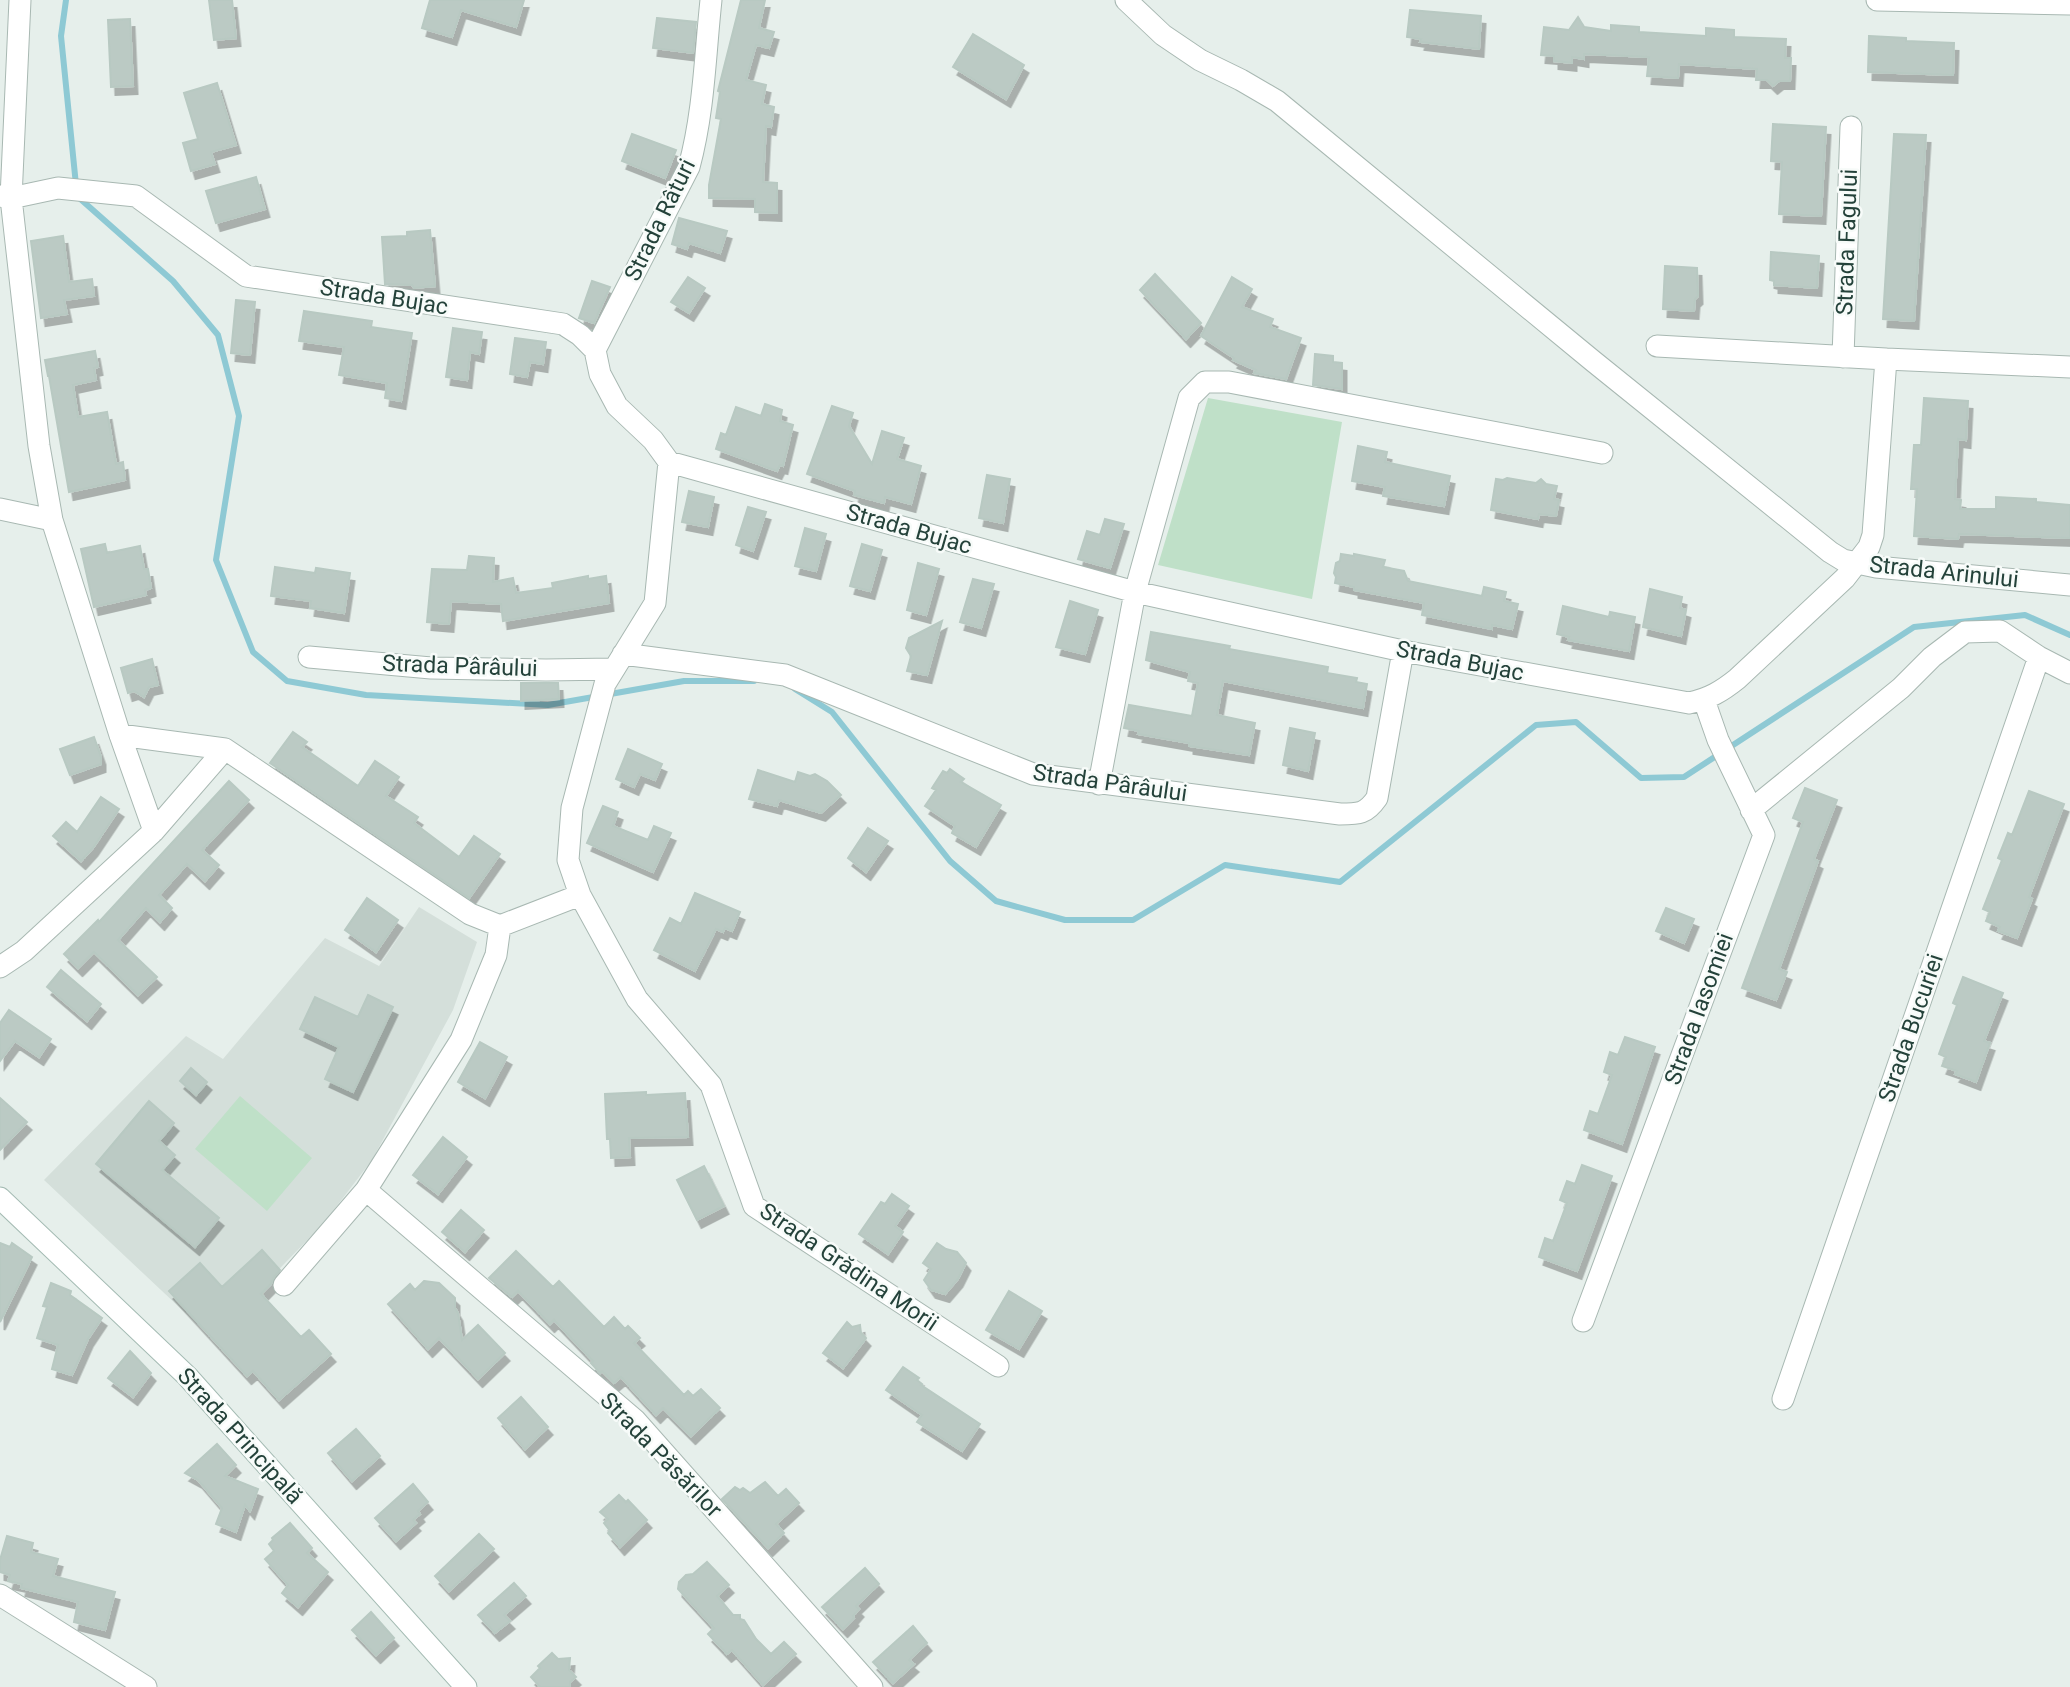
<svg xmlns="http://www.w3.org/2000/svg" width="2070" height="1687" font-family="Roboto,sans-serif">
  <style>
    .built { fill: #d4dfda }
    .green { fill: #bfe0c8 }
    .lines { fill: none; stroke-linecap: round; stroke-linejoin: round }
    .stream { stroke: #8ec9d4; stroke-width: 6 }
    .building { fill: #bbcac4; stroke: #b8c9c2; stroke-width: 2; filter: url(#shadow) }
    .minor-casing { stroke: #a8b8b2; stroke-width: 23 }
    .tertiary-casing { stroke: #a8b8b2; stroke-width: 23 }
    .secondary-casing { stroke: #a4bbb3; stroke-width: 23 }
    .minor { stroke: #fff; stroke-width: 21 }
    .tertiary { stroke: #fff; stroke-width: 21 }
    .secondary { stroke: #fff; stroke-width: 21 }
    .labels { text-anchor: middle; dominant-baseline: central; stroke-width: 5; stroke-linejoin: round; paint-order: stroke }
    .street-label { font-size: 23px; fill: #24423a; stroke: #f7fbf9 }
  </style>
  <defs>
    <filter id="shadow"><feDropShadow dx="4.5" dy="8" stdDeviation="0" flood-color="#0004"/></filter>
  </defs>
  <rect width="100%" height="100%" fill="#e6efeb"/>
  <path class="built" d="M419 907 477 942 453 1010 372 1160 323 1224 212 1338 44 1180 186 1036 223 1059 325 938 379 966Z"/>
  <path class="green" d="M1208 398 1342 422 1312 599 1158 565Z
    M240 1096 312 1158 267 1211 195 1149Z"/>
  <g class="lines">
    <path class="stream" d="M66 0 61 36 76 185
      M77 196 173 281 218 335 239 416 216 560 253 652 287 681 366 695 548 705 684 681H754
      M795 689 832 712 950 861 996 901 1065 920H1133L1225 865 1340 882 1536 725 1576 722 1641 778 1684 777 1914 627 2025 615 2070 635"/>
  </g>
  <path class="building" d="M209 0H232L236 38 214 40Z
    M430 0H524L516 27 461 10 452 37 422 28Z
    M741 0H765L759 28 774 32 769 48 756 45 746 80 766 85 762 104 774 107 771 127 766 126 763 182 777 183V213L755 212V199L709 198V185L721 119 716 118 720 92 718 91Z
    M1410 10 1481 16 1479 49 1420 42 1421 39 1407 37Z
    M1578 17 1584 27 1611 31V25L1639 27V32L1706 36V28L1734 30V37L1786 39 1785 58H1791L1790 81H1779L1773 86 1767 80H1756L1757 69 1679 64 1678 78 1647 76 1649 57 1584 54V59L1572 57V63L1554 61V56L1541 55 1544 27 1569 30Z
    M657 18 696 22 693 53 653 48Z
    M130 19 133 86 111 87 108 20Z
    M973 34 1024 65 1006 99 953 67Z
    M1869 36 1906 38V41L1954 43 1953 75 1868 72Z
    M217 83 236 145 211 152 215 164 191 171 183 143 198 139 184 93Z
    M1773 124 1826 127 1821 216 1779 214 1782 162 1771 161Z
    M632 134 676 150 665 178 622 161Z
    M1894 134 1926 135 1914 321 1883 319Z
    M256 177 265 209 216 223 206 191Z
    M679 218 727 231 720 253 689 243 687 249 672 244Z
    M430 230 435 286 414 288 412 285 385 284 382 237 407 236V232Z
    M63 236 69 282 92 279 94 296 64 300 67 314 41 318 31 241Z
    M1771 252 1819 256 1817 288 1774 285V281L1770 280Z
    M1665 266 1697 268 1698 296 1695 299 1694 311 1663 309Z
    M1155 274 1201 323 1186 339 1140 290Z
    M688 277 705 288 689 313 671 302Z
    M1232 277 1252 289 1242 307 1273 319 1270 327 1301 338 1286 379 1254 373 1256 370 1233 360 1234 358 1201 336Z
    M592 281 610 287 594 323 579 318Z
    M236 300 255 302 250 355 231 353Z
    M304 311 372 321 371 327 412 333 401 401 385 398 387 383 339 375 344 347 299 341Z
    M453 328 482 332 479 354 470 352 467 380 446 377Z
    M515 338 546 342 543 364 530 362 527 377 510 374Z
    M95 351 98 367 94 368 96 380 73 385 78 417 107 412 116 464 123 462 125 480 69 492 49 376H48L45 360Z
    M1315 354 1333 356V362L1342 363V389L1313 385Z
    M1924 398 1968 401 1966 440 1958 439 1955 499 1961 500 1960 509H1996V497L2036 499V502L2070 505V538L1959 534 1958 539 1914 536 1917 489H1911L1914 445H1921Z
    M765 404 782 410 780 421 793 425 783 466 780 465 777 471 716 449 721 433 726 435 736 407 761 416Z
    M832 406 853 413 849 426 872 464 882 431 904 438 897 459 921 466 911 504 885 497 884 503 854 495 855 491 807 474Z
    M1358 446 1387 452 1385 462 1450 476 1444 506 1383 496 1385 487 1352 481Z
    M987 475 1010 479 1003 523 979 518Z
    M1507 478 1536 483 1541 479 1546 484 1557 486 1554 499 1559 500 1556 516 1539 514 1538 519 1491 510 1496 479 1503 480Z
    M689 491 714 497 708 527 682 522Z
    M748 507 766 512 753 551 736 545Z
    M1105 519 1124 524 1110 568 1078 559 1087 531 1100 535Z
    M805 528 826 534 816 571 795 566Z
    M105 544 107 553 140 546 144 569H148L151 588 145 590 146 595 94 607 81 549Z
    M862 544 882 550 870 591 850 586Z
    M1341 554 1354 556V554L1385 560 1383 567 1404 571 1408 581 1482 596 1484 587 1506 592 1504 601 1518 604 1512 629 1492 625V629L1422 615 1424 603 1354 590V587L1335 583 1336 577 1334 573 1336 563 1340 561Z
    M469 556 494 558 493 582 513 578 516 593 553 588 552 583 588 576V579L606 576 609 603 503 621 501 604 451 601 449 624 427 622 432 569 467 570Z
    M918 563 939 569 926 615 907 610Z
    M275 567 315 573 316 568 350 573 344 613 310 608 311 601 271 596Z
    M973 579 994 584 981 628 960 622Z
    M1650 589 1682 597 1680 608 1686 610 1681 636 1643 627Z
    M1070 601 1098 610 1085 654 1056 647Z
    M1563 606 1609 617 1610 612 1635 617 1629 651 1568 640 1569 637 1557 634Z
    M942 621 927 675 907 671 911 656 906 648 909 638Z
    M1151 632 1230 646 1229 649 1328 667 1327 673 1357 678 1356 682 1367 684 1363 708 1223 681 1217 715 1255 723 1249 755 1189 746V743L1138 734 1139 731 1124 728 1129 705 1192 716 1198 683 1188 681 1190 672 1146 660Z
    M152 659 158 685 149 687 144 697 134 691 128 693 121 668Z
    M521 683H558L559 699 521 701Z
    M1290 728 1315 733 1308 771 1283 765Z
    M293 732 307 742 302 747 358 786 375 761 399 777 386 796 418 817 414 823 459 857 474 836 500 854 469 898 270 763Z
    M94 737 101 757V764L70 775 60 749Z
    M628 749 662 764 655 780 640 774 634 787 616 779Z
    M950 769 964 779 961 782 1001 805 976 847 952 833 955 826 925 806 936 790 932 788 943 771 947 773Z
    M758 770 795 782 798 772 810 776 815 774 827 781 841 795 821 813 779 800 777 806 749 799Z
    M229 781 249 800 202 850 219 865 205 881 187 864 159 895 172 908 160 922 146 908 118 940 157 977 138 995 94 952 78 968 64 954 98 920 99 922Z
    M1805 788 1837 800 1814 859 1818 861 1779 969 1787 972 1776 1000 1742 988 1803 822 1793 818Z
    M2029 791 2064 804 2029 897 2032 899 2017 938 1998 931 2000 927 1986 921 1990 912 1983 909 2002 860 1998 858 2008 833 2012 835Z
    M101 797 119 809 93 848 81 861 53 836 66 822 77 832Z
    M603 806 618 812 613 826 648 840 654 826 671 833 653 872 587 843Z
    M868 828 888 841 866 872 848 858Z
    M695 893 740 912 732 931 725 928 723 932 716 929 695 971 654 950 670 918 681 924Z
    M367 898 398 920 376 952 345 930Z
    M1666 908 1694 919 1684 943 1656 931Z
    M61 970 101 1004 87 1021 47 987Z
    M1963 977 2003 993 1984 1041 1990 1043 1976 1082 1955 1074 1957 1071 1942 1066 1946 1057 1939 1054 1957 1005 1953 1003Z
    M368 995 393 1007 353 1092 325 1079 339 1047 300 1029 315 997 358 1017Z
    M9 1010 51 1039 39 1057 15 1041 0 1061V1023Z
    M1625 1037 1655 1047 1622 1144 1584 1130 1590 1111 1598 1114 1612 1075 1604 1072 1610 1052 1618 1055Z
    M480 1042 507 1057 485 1098 458 1082Z
    M191 1068 207 1082 196 1095 180 1081Z
    M646 1092V1095L685 1093 688 1137 629 1138 630 1157 611 1158 610 1139H607L605 1094Z
    M0 1098 27 1122 0 1150Z
    M149 1101 174 1123 159 1141 175 1155 162 1170 219 1218 195 1247 96 1164Z
    M443 1137 467 1157 438 1194 413 1175Z
    M1582 1165 1612 1176 1577 1271 1539 1257 1545 1238 1553 1241 1567 1203 1560 1200 1567 1181 1575 1184Z
    M704 1166 724 1206 697 1220 677 1180Z
    M892 1194 909 1206 895 1226 903 1232 888 1254 859 1234 881 1202 885 1204Z
    M461 1210 484 1230 465 1252 442 1232Z
    M0 1243 10 1247 12 1243 32 1257 0 1322Z
    M937 1243 946 1249 957 1252 966 1263 958 1279 945 1294 931 1290 924 1280 931 1269 923 1263Z
    M262 1250 280 1270 274 1277 271 1284 261 1294 301 1337 309 1330 331 1354 279 1400 253 1371 247 1376 169 1291 200 1263 222 1287Z
    M516 1251 553 1287 559 1281 604 1327 614 1317 625 1329 628 1326 640 1338 634 1343 684 1395 688 1391 693 1396 701 1389 720 1408 691 1436 663 1408 656 1415 621 1377 614 1383 602 1371 600 1373 591 1363 593 1361 554 1320 550 1324 518 1291 512 1297 489 1278Z
    M424 1281 439 1283 455 1298V1308L458 1313 462 1340 478 1325 505 1353 478 1379 439 1338 428 1349 388 1304 410 1284 415 1290Z
    M51 1283 71 1291 70 1295 102 1318 88 1339 72 1375 52 1369 58 1345 37 1338 47 1307 43 1306Z
    M1009 1291 1042 1311 1019 1349 986 1330Z
    M847 1322 852 1327 860 1325 861 1333 866 1338 843 1368 823 1353Z
    M130 1351 151 1373 133 1397 108 1378Z
    M903 1367 919 1378 917 1380 922 1384 921 1385 980 1424 962 1451 917 1422 922 1415 886 1390Z
    M521 1397 548 1427 525 1449 498 1418Z
    M356 1429 380 1456 352 1481 328 1453Z
    M217 1444 236 1465 225 1476 258 1489 250 1511 245 1505 236 1532 216 1524 222 1508 198 1480 185 1473Z
    M765 1482 778 1496 786 1489 799 1503 776 1524 784 1533 768 1548 722 1499 735 1487 740 1490 743 1488 750 1493Z
    M413 1484 428 1502 418 1511 420 1514 413 1520 416 1523 396 1541 375 1518Z
    M619 1495 626 1502 628 1500 647 1520 620 1547 608 1533 610 1531 604 1523 608 1519 600 1512Z
    M290 1523 312 1548 307 1553 328 1572 298 1607 282 1593 288 1585 265 1559 274 1551 269 1544 273 1540 272 1538Z
    M479 1534 494 1549 449 1591 435 1576Z
    M7 1536 33 1543 31 1552 58 1559 53 1576 115 1592 105 1630 74 1622 78 1602 21 1588 22 1584 8 1581 10 1575 0 1572V1560Z
    M707 1562 729 1585 717 1596 733 1615H740V1619L744 1620 756 1639 771 1654 784 1642 796 1654 763 1685 732 1650 727 1654 708 1634 714 1628 678 1589 679 1582 686 1575 693 1574Z
    M865 1568 879 1584 856 1606 859 1609 853 1616 854 1618 843 1629 822 1607Z
    M514 1583 526 1596 504 1615 510 1621 495 1633 478 1615Z
    M371 1612 394 1638 376 1655 352 1630Z
    M913 1626 927 1643 909 1660 914 1664 893 1683 873 1662Z
    M552 1653 558 1659 570 1658 569 1670 576 1677 570 1682V1687H540L531 1677 540 1668 538 1666Z"/>
  <g class="lines">
    <defs>
      <path id="minor" d="M20 0 11 198 39 446 52 520 120 735 154 831
        M1877 0 2070 4
        M0 196 11 198 58 188 136 196 246 276 563 324 580 335 595 350 600 374 617 406 653 440 669 462 1135 592 1403 651 1689 703C1709 699 1722 691 1737 679L1845 578 1869 547 1873 535 1886 359 1657 346
        M595 350 689 167C704 112 705 56 711 0
        M1843 357 1851 127
        M1886 359 2070 367
        M0 509 52 520
        M623 654 785 675 1033 774 1340 814C1359 814 1366 814 1377 798L1403 651
        M309 657 431 668 546 670 613 669
        M120 735 225 749 470 914 500 926 580 895 568 860 572 808 605 684 655 603 669 462
        M1099 784 1135 592 1189 398 1205 382H1229L1602 453
        M1751 810 1901 688 1932 657 1965 632 2000 631 2039 657 2070 673
        M580 895 637 999 711 1085 754 1206 998 1366
        M0 967 24 951 154 831 225 749
        M366 1190 635 1420 872 1687
        M284 1285 366 1190 461 1040 496 955 500 926
        M1583 1321 1764 835 1718 740 1704 700
        M1783 1399 2039 657
        M0 1595 146 1687"/>
      <path id="tertiary" d="M1126 0 1163 35 1200 60 1241 80 1277 101 1593 361 1830 552 1843 560 1876 567 2070 585"/>
      <path id="secondary" d="M0 1198 187 1376 466 1687"/>
    </defs>
    <use href="#minor" class="minor-casing"/>
    <use href="#tertiary" class="tertiary-casing"/>
    <use href="#secondary" class="secondary-casing"/>
    <use href="#minor" class="minor"/>
    <use href="#tertiary" class="tertiary"/>
    <use href="#secondary" class="secondary"/>
  </g>
  <g class="labels">
    <g class="street-label">
      <text transform="translate(660 220) rotate(-64)">Strada Râturi</text>
      <text transform="translate(1847 242) rotate(-88)">Strada Fagului</text>
      <text transform="translate(384 297) rotate(9)">Strada Bujac</text>
      <text transform="translate(909 529) rotate(16)">Strada Bujac</text>
      <text transform="translate(1944 572) rotate(6)">Strada Arinului</text>
      <text transform="translate(1460 661) rotate(11)">Strada Bujac</text>
      <text transform="translate(460 666) rotate(2)">Strada Pârâului</text>
      <text transform="translate(1110 783) rotate(8)">Strada Pârâului</text>
      <text transform="translate(1699 1009) rotate(-70)">Strada Iasomiei</text>
      <text transform="translate(1911 1028) rotate(-71)">Strada Bucuriei</text>
      <text transform="translate(849 1267) rotate(34)">Strada Grădina Morii</text>
      <text transform="translate(240 1436) rotate(48)">Strada Principală</text>
      <text transform="translate(661 1455) rotate(46)">Strada Păsărilor</text>
    </g>
  </g>
</svg>
